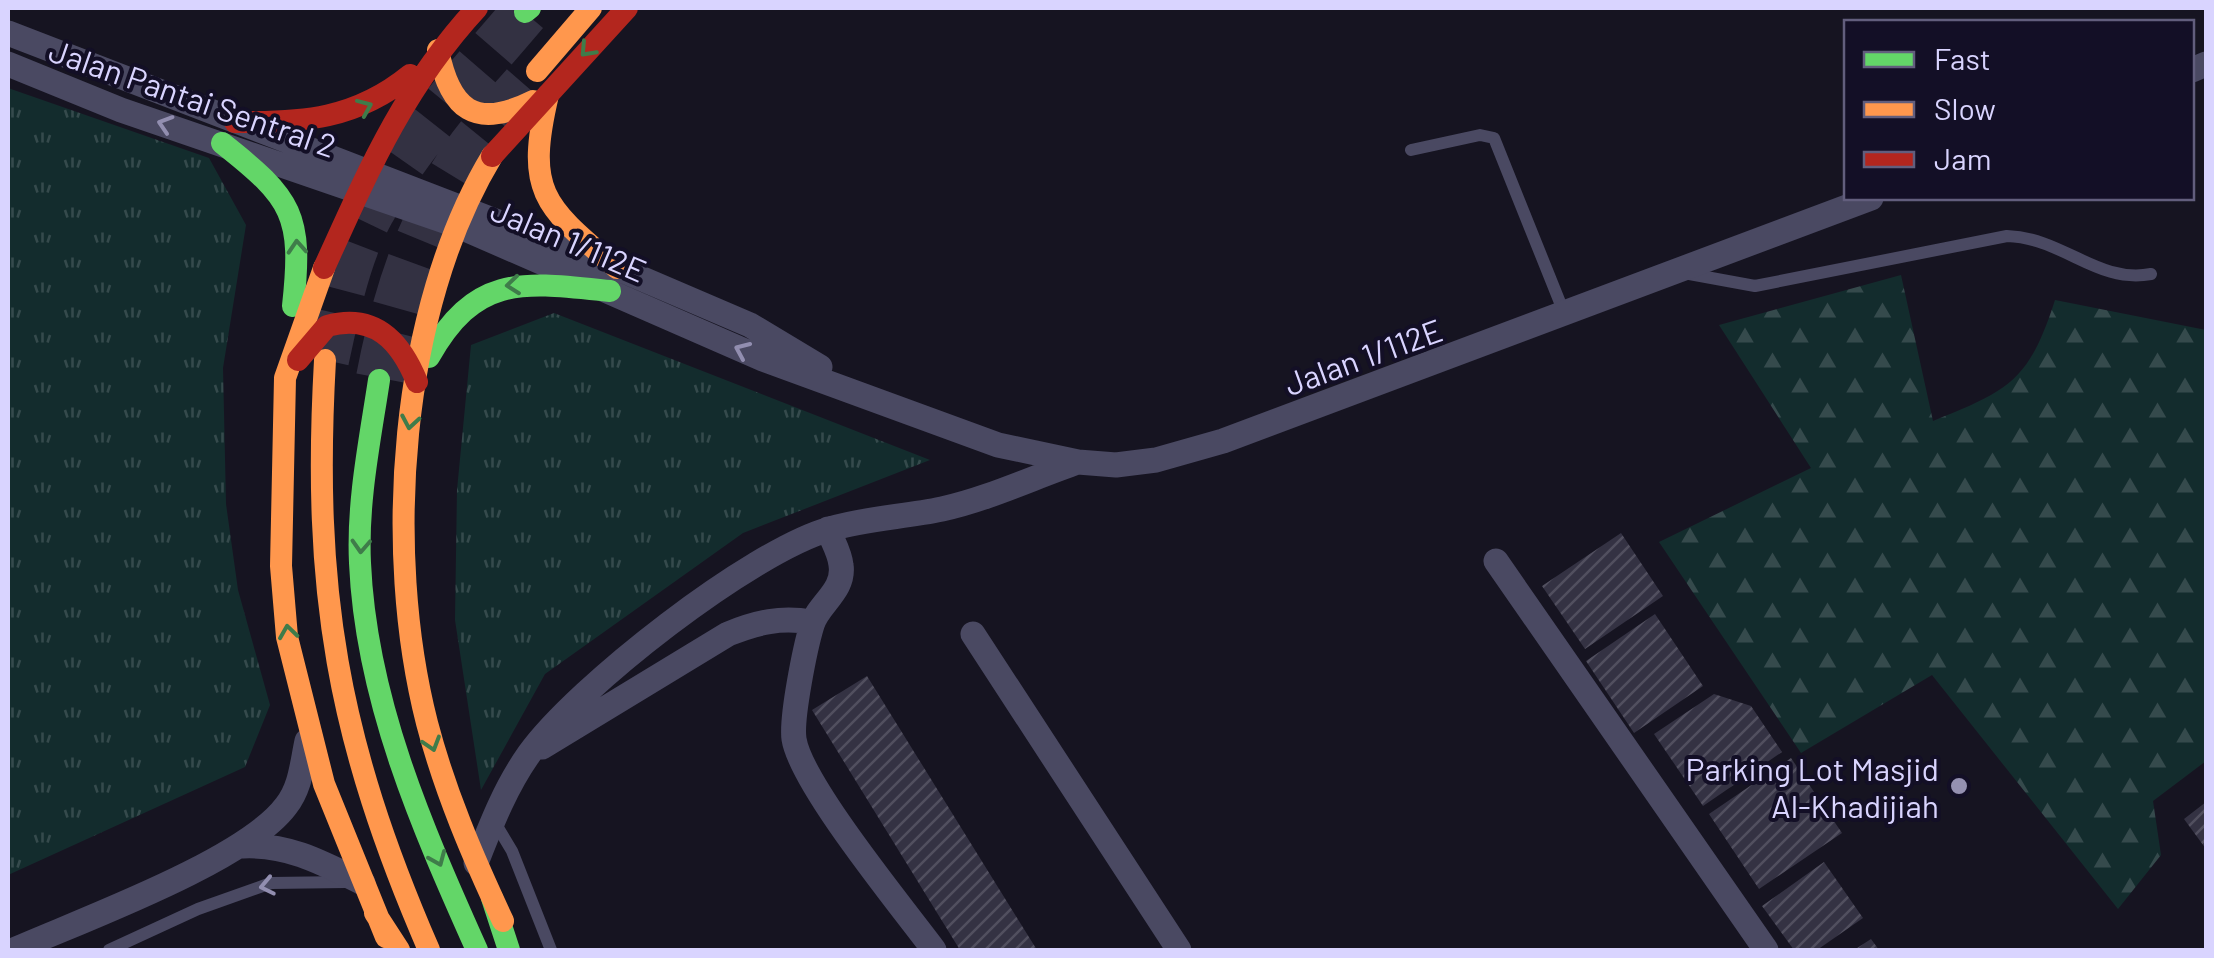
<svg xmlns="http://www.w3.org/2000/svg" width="2214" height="958" font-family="Barlow,sans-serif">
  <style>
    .grass { fill: url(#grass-tufts) }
    .forest { fill: url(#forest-firs) }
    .building { fill: url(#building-hatch) }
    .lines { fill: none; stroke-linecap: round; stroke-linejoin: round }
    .highway-tunnel { stroke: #333142; stroke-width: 48; stroke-dasharray: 48 24; stroke-linecap: butt }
    .lane { stroke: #4a4962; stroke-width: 12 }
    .street { stroke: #4a4962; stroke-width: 25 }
    .fast { stroke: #63d668; stroke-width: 22 }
    .slow { stroke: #ff974d; stroke-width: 22 }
    .jam { stroke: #b3261e; stroke-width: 22 }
    .oneway { stroke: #3f7c4a }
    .oneway2 { stroke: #928eb0 }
    .poi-dot { fill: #9591b1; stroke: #130f26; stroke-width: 4 }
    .labels { text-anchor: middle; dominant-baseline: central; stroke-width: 8; stroke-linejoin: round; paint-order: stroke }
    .street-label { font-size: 32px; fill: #d9d4ff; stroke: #130f26 }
    .poi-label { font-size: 32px; fill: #d9d4ff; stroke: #130f26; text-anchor: end }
  </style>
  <defs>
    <pattern id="grass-tufts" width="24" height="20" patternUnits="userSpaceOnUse" patternTransform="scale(2.5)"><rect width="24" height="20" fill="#132c2d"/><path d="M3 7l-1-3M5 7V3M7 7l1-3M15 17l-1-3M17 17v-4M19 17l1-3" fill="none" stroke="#354a4c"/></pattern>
    <pattern id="forest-firs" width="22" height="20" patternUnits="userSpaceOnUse" patternTransform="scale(2.5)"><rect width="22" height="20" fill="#132c2d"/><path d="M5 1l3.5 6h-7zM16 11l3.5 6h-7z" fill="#354a4c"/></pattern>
    <pattern id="building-hatch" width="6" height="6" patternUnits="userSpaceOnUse" patternTransform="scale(2.5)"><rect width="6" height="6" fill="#343243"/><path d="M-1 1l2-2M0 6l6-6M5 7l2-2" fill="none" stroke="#514f5f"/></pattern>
  </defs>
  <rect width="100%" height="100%" fill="#161421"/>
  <path class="grass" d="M8 88 209 158 246 225 223 368 226 504 238 590 270 705 245 767 8 875Z
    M554 313 930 460 743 533 545 674 481 790 455 620 457 490 471 345Z"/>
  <path class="forest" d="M1901 275 1933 421C2010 390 2029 381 2055 300L2206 330V761L2153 801 2161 855 2118 909 1932 675 1801 753 1659 542 1811 468 1719 325Z"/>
  <path class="building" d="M1621 533 1663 596 1585 649 1542 586Z
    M1655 614 1703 686 1634 733 1586 661Z
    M867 676 1037 950H960L812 710Z
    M1714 694 1751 706 1782 752 1703 806 1654 734Z
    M1791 758 1842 833 1759 889 1709 814Z
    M2206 802V849L2184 819Z
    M1824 862 1863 918 1817 950H1794L1762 906Z
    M1871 939 1879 950H1854Z"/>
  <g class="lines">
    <path class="highway-tunnel" d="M325 360C336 310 346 258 370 213 411 139 471 76 525 12
      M380 378C395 300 419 223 465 156 482 131 505 108 525 85"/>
    <path class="lane" d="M1411 150 1480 135 1494 138 1565 315
      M1684 273 1755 286 2007 236C2064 238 2097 284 2151 274
      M494 821 512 851 551 950
      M109 950 198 909 271 883 346 882"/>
    <path class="street" d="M8 33 617 268 750 325 820 367
      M8 64 121 110 456 225 763 359 998 445 1078 462 1116 465 1156 460 1223 441 1871 198
      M2192 70 2206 64
      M828 529C832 540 840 553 841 565 845 591 818 604 812 625 805 648 791 718 794 739 801 784 902 907 934 950
      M1496 561 1766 950
      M973 634 1179 950
      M542 747 728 634C758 622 780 617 812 622
      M243 846C289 844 323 863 363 883
      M476 863C491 825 505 788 529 754 577 687 751 551 830 529 866 518 905 517 942 509 988 499 1034 477 1078 462
      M14 950C82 920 245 861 286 806 301 787 302 764 307 741"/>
    <path class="fast" d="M525 12 530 8
      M222 143C293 199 303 215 293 306
      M429 357C476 273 524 282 610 291
      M379 380C370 440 357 502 360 563 366 700 422 827 477 950
      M492 898 509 950"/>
    <path class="slow" d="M438 50C450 110 475 130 533 101
      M537 71 591 8
      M548 95C525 193 544 206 617 268
      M492 156C399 310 383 551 427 723 445 792 473 857 503 921
      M324 268 285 378 281 566 287 637 324 784 386 937
      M325 360C312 590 337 738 429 950
      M375 913 399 950"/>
    <path class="jam" d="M235 122C303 123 356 119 410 75
      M492 156 627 8
      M324 268C368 171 404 87 477 8
      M298 360 327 326C374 313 400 340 417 382"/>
  </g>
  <defs><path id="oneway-chevron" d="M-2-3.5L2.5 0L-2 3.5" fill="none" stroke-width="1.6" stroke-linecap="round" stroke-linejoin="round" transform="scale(2.5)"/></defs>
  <g class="oneway">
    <use href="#oneway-chevron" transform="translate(587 50) rotate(133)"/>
    <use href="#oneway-chevron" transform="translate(365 107) rotate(-23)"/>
    <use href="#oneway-chevron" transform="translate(297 247) rotate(-94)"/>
    <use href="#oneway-chevron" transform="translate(513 285) rotate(174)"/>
    <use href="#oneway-chevron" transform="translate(410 422) rotate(100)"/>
    <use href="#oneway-chevron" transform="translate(361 546) rotate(93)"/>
    <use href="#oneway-chevron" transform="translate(288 632) rotate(-98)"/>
    <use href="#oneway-chevron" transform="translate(432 744) rotate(73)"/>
    <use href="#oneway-chevron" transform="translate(438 859) rotate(67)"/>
  </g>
  <g class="oneway2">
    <use href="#oneway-chevron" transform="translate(165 124) rotate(-162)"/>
    <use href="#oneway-chevron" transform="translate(742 350) rotate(-156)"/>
    <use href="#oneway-chevron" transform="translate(267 886) rotate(168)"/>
  </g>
  <circle class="poi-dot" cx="1959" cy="786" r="10"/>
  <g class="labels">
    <g class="street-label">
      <text transform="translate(193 97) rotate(19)">Jalan Pantai Sentral 2</text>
      <text transform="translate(569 239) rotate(23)">Jalan 1/112E</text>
      <text transform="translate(1363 356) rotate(-20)">Jalan 1/112E</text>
    </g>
    <g class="poi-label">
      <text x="1939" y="768">Parking Lot Masjid<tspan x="1939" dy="37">Al-Khadijiah</tspan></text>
    </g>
  </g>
  <rect width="2214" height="958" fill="none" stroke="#d9d4ff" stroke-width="20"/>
  <rect x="1844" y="20" width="350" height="180" fill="#130f26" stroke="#625e7d" stroke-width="2.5"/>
  <rect x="1864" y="52" width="50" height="15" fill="#63d668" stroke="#625e7d" stroke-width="2.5"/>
  <text x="1934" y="70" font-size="30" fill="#d9d4ff">Fast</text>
  <rect x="1864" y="102" width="50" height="15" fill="#ff974d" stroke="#625e7d" stroke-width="2.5"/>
  <text x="1934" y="120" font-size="30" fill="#d9d4ff">Slow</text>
  <rect x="1864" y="152" width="50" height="15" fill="#b3261e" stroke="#625e7d" stroke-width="2.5"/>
  <text x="1934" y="170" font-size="30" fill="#d9d4ff">Jam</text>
</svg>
